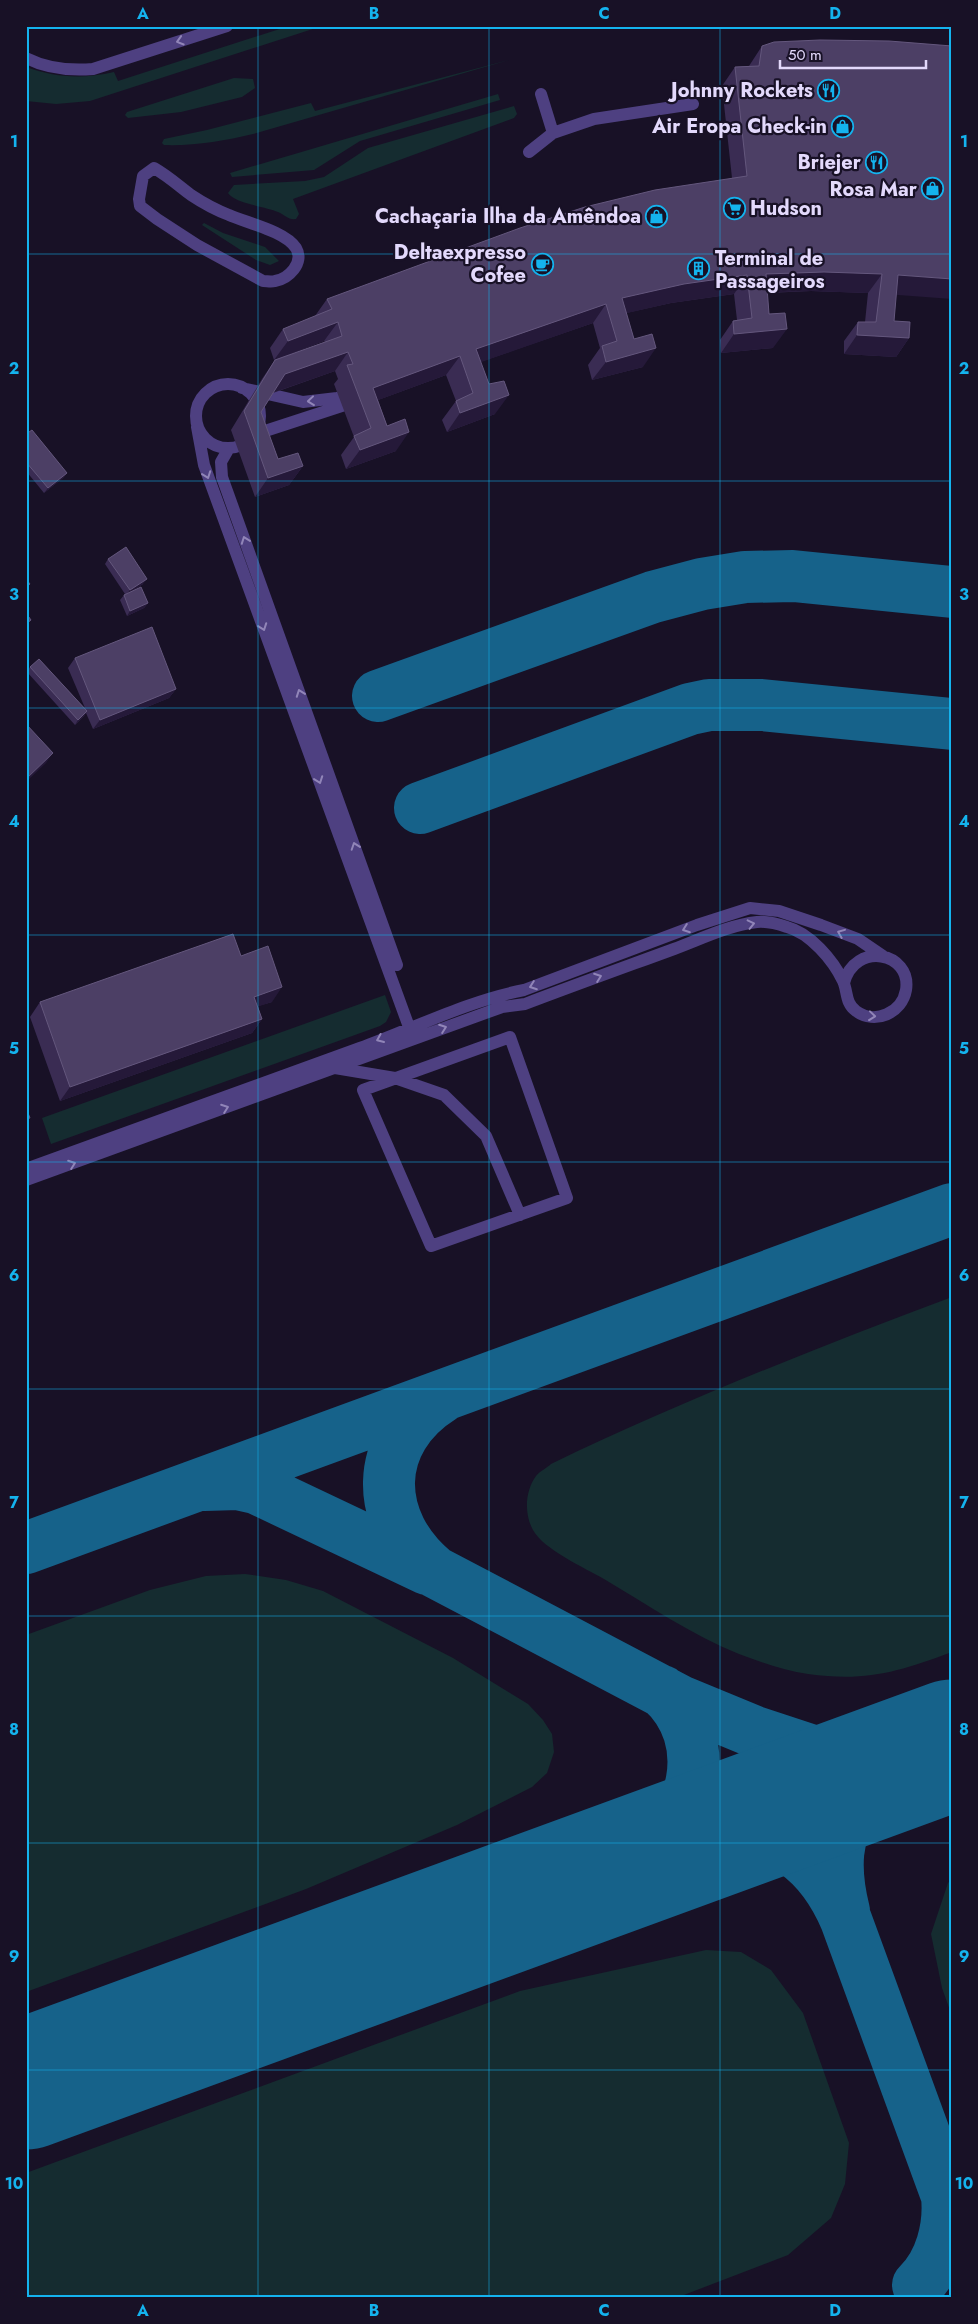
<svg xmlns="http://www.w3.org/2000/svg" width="978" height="2324" font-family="Jost,sans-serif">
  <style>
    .green { fill: #152c30 }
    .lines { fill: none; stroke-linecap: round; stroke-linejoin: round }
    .taxiway { stroke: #16628a; stroke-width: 52 }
    .runway { stroke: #16628a; stroke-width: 131 }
    .minor { stroke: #4e4081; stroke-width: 12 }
    .wall { fill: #3a2c53; fill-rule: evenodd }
    .shaded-wall { fill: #251939 }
    .building { fill: #4c3f65; stroke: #64577d }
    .oneway { stroke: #9185b8 }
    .grid { fill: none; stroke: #14b3ee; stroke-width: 1; stroke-opacity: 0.55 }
    .labels { text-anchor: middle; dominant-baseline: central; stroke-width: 4.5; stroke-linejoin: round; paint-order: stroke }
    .poi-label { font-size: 20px; font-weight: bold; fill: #e3d9fc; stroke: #181126; text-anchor: end }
    .neatline { fill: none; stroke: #14b3ee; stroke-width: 2 }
    .grid-label { font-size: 16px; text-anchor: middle; font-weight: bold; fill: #14b3ee }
  </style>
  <rect width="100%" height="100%" fill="#181126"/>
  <path class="green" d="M289 26H322L90 101 56 104 26 101V67C57 78 83 79 114 72L118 81Z
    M509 60 253 134C224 141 194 146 164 145L162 143 164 139 207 130 311 103 315 111Z
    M234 78 253 79 255 88 242 97 181 112 128 118 125 115 127 112Z
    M498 94 500 100 360 141 314 170 232 177 230 173Z
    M514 106 517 114 514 118 293 199 299 214 296 219C288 220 285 215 278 212 266 207 234 203 228 193L234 185 305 181 324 177 368 148Z
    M204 223 223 233 265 247 279 261 270 265 256 260 202 225Z
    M385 995 391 1012 386 1022 380 1026 51 1144 42 1118Z
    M952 1297V1652C898 1672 866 1682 808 1674 785 1671 761 1662 739 1654 692 1635 648 1605 604 1579 585 1568 543 1549 533 1530 524 1514 525 1491 536 1476 540 1471 547 1468 551 1464 682 1401 816 1348 952 1297Z
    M245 1574 286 1580 323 1591 453 1658 528 1704 543 1720 552 1734 554 1752 547 1773 532 1787 457 1825 306 1889 26 1992V1635L150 1590 206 1576Z
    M952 1878V2016L942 1988 931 1934 948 1883Z
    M706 1950 741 1952 771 1970 803 2013 849 2143 845 2184 831 2218 788 2255 676 2298H26V2173L520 1991Z"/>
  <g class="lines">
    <path class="taxiway" d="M378 696 653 597 702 584 745 577 793 576 952 592
      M420 808 690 709 709 705H762L952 724
      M442 1397C372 1441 373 1521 435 1572L680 1701 755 1732 834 1758 864 1762 911 1760
      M204 1485 238 1484 256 1488 427 1569
      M26 1548 952 1209
      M636 1858C696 1825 716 1740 662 1691
      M619 1868C640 1860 662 1853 684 1845 693 1842 703 1837 713 1835 778 1824 822 1864 846 1920L947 2196C950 2227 941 2263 918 2285
      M844 1911C834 1871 834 1834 858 1799 865 1790 873 1780 883 1774 892 1769 902 1765 911 1760"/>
    <path class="runway" d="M26 2084 952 1745"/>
    <path class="minor" d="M26 58C48 69 69 71 93 69L227 26
      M541 94 553 133
      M529 152 553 133 594 119 693 104
      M154 168C168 176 179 186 191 195 203 203 216 210 229 215 247 223 285 231 296 248 305 263 288 279 275 281 271 282 267 281 263 281L197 245 157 219 140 206 139 199 143 176Z
      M196 416a32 32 0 1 1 64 0a32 32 0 1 1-64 0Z
      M242 388 303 402 337 398 353 392
      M197 427 204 465 409 1027
      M253 435 357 401
      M229 448 221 462 222 477 397 965
      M510 1037 567 1198 431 1246 363 1090Z
      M335 1068 395 1078 444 1095 486 1136 520 1215
      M26 1169C138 1129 249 1088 360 1048 415 1028 467 1001 524 990L697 925 750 908 779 911 821 925 858 939 883 956
      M26 1180 502 1007 525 1004C575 985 625 967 674 949 701 939 729 925 757 922 767 921 778 924 787 927 810 933 833 960 843 981 848 992 845 1003 856 1011 875 1025 902 1013 906 990 912 952 855 941 844 983"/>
  </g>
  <path class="wall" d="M762 46 896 295 894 321 909 338 896 357 844 354V341L858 322H865L868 293 811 291 767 293 773 348 721 353 720 340 733 321 737 320 734 294 671 303 626 313 643 367 592 380 588 365 600 348 593 323 480 362 495 414 447 432 442 420 456 401 446 375 378 400 396 451 346 469 341 455 354 437 334 384 338 379 335 371 273 393 261 412 278 459 303 466 289 485 255 497 231 430 262 379 275 360H274L270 348 283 329 315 316 327 299 732 178 722 86 735 67 749 66ZM324 341 325 342 277 359Z
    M26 434 67 473 63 478 44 493 26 471Z
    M108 559 143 584 131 592 148 603 144 608 127 616 120 600 124 595 125 594 105 564Z
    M75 658 176 689 169 698 93 729 86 713 84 716 75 725 27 672 30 667 85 708 68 668Z
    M241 956 272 1002 258 1006 262 1019 252 1033 60 1101 30 1017 40 1002Z"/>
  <path class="shaded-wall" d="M824 272 882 274 868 293 811 291 752 293 766 274Z
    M747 275 734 294 671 303 610 317 622 298 684 284Z
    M898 275 952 279V299L885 294Z
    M606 304 593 323 464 368 476 349Z
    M338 322 324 341 274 360 288 341Z
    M787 329 773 348 721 353 734 334Z
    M857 335 909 338 896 357 844 354Z
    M656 348 643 367 592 380 606 362Z
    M348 352 335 371 272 393 285 374Z
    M460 356 446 375 362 406 373 388Z
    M509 395 495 414 447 432 460 413Z
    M409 432 396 451 346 469 360 450Z
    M303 466 289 485 255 497 268 478Z
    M67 473 63 478 44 493 48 488Z
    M147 579 143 584 126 595 130 590Z
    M148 603 144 608 127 616 130 611Z
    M176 689 169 698 93 729 100 720Z
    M87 711 84 716 75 725 78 720Z
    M53 753 46 763 26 782V779Z
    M282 987 272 1002 244 1011 254 997Z
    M262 1019 252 1033 60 1101 70 1087Z"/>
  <path class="building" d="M820 40 889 41 952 46V279L898 275 894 321 910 322 909 338 857 335 858 322H876L882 274 824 272 766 274 769 314 785 313 787 329 734 334 733 321 752 318 747 275 684 284 622 298 634 339 652 334 656 348 606 362 602 346 617 341 606 304 476 349 489 384 504 381 509 395 460 413 456 401 473 393 460 356 373 388 387 426 405 419 409 432 360 450 354 436 371 428 347 365 353 364 348 352 285 374 261 412 278 459 298 453 303 466 268 478 244 411 275 360 342 336 338 322 288 341 283 329 332 309 327 299 520 228 585 207 655 190 747 176 735 67 759 66 762 46 774 42Z
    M32 430 67 473 48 488 26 462V434Z
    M126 547 147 579 130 590 108 559Z
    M26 579 30 584 26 587Z
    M141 587 148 603 130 611 124 595Z
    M26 613 31 620 26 624Z
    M152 627 176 689 100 720 75 658Z
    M39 659 87 711 78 720 30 667Z
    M26 724 53 753 26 779Z
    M233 934 241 956 268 946 282 987 254 997 262 1019 70 1087 40 1002Z
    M26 1108 30 1118 26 1119Z"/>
  <defs><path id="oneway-chevron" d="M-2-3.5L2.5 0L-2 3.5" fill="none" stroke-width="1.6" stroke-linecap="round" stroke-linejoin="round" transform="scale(1.25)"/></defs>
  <g class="oneway">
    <use href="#oneway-chevron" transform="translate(180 41) rotate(163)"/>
    <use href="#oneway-chevron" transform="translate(311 401) rotate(174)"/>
    <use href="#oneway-chevron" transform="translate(207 475) rotate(70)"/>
    <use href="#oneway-chevron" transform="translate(245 540) rotate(-110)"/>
    <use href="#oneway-chevron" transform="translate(263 627) rotate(70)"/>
    <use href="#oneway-chevron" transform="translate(300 693) rotate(-110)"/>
    <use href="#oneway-chevron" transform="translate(319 780) rotate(70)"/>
    <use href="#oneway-chevron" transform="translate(355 846) rotate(-109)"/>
    <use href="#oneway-chevron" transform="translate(751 924) rotate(-13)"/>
    <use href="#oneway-chevron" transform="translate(686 929) rotate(160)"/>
    <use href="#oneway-chevron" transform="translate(841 933) rotate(-158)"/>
    <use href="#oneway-chevron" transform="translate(598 977) rotate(-20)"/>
    <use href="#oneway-chevron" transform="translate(533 986) rotate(160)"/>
    <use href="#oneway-chevron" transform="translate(872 1016) rotate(6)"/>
    <use href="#oneway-chevron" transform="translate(443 1028) rotate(-20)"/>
    <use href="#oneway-chevron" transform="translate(380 1039) rotate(157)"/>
    <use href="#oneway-chevron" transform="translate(225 1108) rotate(-20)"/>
    <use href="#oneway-chevron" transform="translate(72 1164) rotate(-20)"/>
  </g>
  <path class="grid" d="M258 26V2298M489 26V2298M720 26V2298M26 254H952M26 481H952M26 708H952M26 935H952M26 1162H952M26 1389H952M26 1616H952M26 1843H952M26 2070H952"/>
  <defs>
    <symbol id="restaurant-ring" viewBox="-11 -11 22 22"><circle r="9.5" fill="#181126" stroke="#14b3ee" stroke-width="1.5"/><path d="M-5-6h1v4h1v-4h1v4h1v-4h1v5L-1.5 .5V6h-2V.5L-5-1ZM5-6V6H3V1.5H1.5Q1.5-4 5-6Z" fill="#14b3ee"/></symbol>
    <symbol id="shop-ring" viewBox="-11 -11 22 22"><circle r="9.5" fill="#181126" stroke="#14b3ee" stroke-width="1.5"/><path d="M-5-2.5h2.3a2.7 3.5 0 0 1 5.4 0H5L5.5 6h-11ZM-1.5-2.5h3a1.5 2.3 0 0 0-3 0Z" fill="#14b3ee"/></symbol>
    <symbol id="supermarket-ring" viewBox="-11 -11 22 22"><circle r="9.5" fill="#181126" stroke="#14b3ee" stroke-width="1.5"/><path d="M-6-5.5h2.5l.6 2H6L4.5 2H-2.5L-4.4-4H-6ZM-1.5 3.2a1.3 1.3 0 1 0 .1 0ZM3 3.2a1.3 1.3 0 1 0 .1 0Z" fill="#14b3ee"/></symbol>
    <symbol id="cafe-ring" viewBox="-11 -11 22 22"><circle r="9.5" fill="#181126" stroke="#14b3ee" stroke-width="1.5"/><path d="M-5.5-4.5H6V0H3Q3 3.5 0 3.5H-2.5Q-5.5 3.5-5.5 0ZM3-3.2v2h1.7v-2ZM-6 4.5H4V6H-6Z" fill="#14b3ee"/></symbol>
    <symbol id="building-ring" viewBox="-11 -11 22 22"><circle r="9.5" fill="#181126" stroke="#14b3ee" stroke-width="1.5"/><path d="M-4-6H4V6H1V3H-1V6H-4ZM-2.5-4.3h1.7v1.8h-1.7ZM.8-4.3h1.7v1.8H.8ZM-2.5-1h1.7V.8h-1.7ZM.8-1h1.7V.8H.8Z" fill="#14b3ee"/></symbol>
  </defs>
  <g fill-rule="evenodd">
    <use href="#restaurant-ring" x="816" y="78" width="25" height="25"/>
    <use href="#shop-ring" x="830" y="114" width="25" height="25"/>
    <use href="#restaurant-ring" x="864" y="150" width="25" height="25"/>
    <use href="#shop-ring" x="920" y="176" width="25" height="25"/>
    <use href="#supermarket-ring" x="722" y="196" width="25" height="25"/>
    <use href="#shop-ring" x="644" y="204" width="25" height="25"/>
    <use href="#cafe-ring" x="530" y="252" width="25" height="25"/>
    <use href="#building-ring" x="686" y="256" width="25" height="25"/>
  </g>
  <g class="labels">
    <g class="poi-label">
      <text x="813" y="90">Johnny Rockets</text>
      <text x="827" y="126">Air Eropa Check-in</text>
      <text x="861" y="162">Briejer</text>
      <text x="917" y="189">Rosa Mar</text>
      <text x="750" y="208" text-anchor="start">Hudson</text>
      <text x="641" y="216">Cachaçaria Ilha da Amêndoa</text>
      <text x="526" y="252">Deltaexpresso<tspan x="526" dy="23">Cofee</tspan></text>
      <text x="715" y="258" text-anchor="start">Terminal de<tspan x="715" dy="23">Passageiros</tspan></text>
    </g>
  </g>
  <rect width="978" height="2324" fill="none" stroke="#181126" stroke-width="55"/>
  <path d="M780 60v8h146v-8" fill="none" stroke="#e3d9fc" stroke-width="2.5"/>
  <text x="788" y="60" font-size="15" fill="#e3d9fc" stroke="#181126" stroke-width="4" paint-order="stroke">50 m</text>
  <rect x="28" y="28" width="922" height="2268" class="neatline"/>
  <g class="grid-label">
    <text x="143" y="19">A</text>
    <text x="374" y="19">B</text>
    <text x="604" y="19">C</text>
    <text x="835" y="19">D</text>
    <text x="14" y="147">1</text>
    <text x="964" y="147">1</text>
    <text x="14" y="374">2</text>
    <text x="964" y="374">2</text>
    <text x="14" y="600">3</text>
    <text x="964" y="600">3</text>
    <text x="14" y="827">4</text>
    <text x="964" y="827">4</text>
    <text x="14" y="1054">5</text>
    <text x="964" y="1054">5</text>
    <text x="14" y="1281">6</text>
    <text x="964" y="1281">6</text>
    <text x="14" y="1508">7</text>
    <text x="964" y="1508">7</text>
    <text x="14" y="1735">8</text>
    <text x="964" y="1735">8</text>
    <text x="14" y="1962">9</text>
    <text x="964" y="1962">9</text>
    <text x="14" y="2189">10</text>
    <text x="964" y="2189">10</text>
    <text x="143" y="2316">A</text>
    <text x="374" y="2316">B</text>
    <text x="604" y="2316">C</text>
    <text x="835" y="2316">D</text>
  </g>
</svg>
